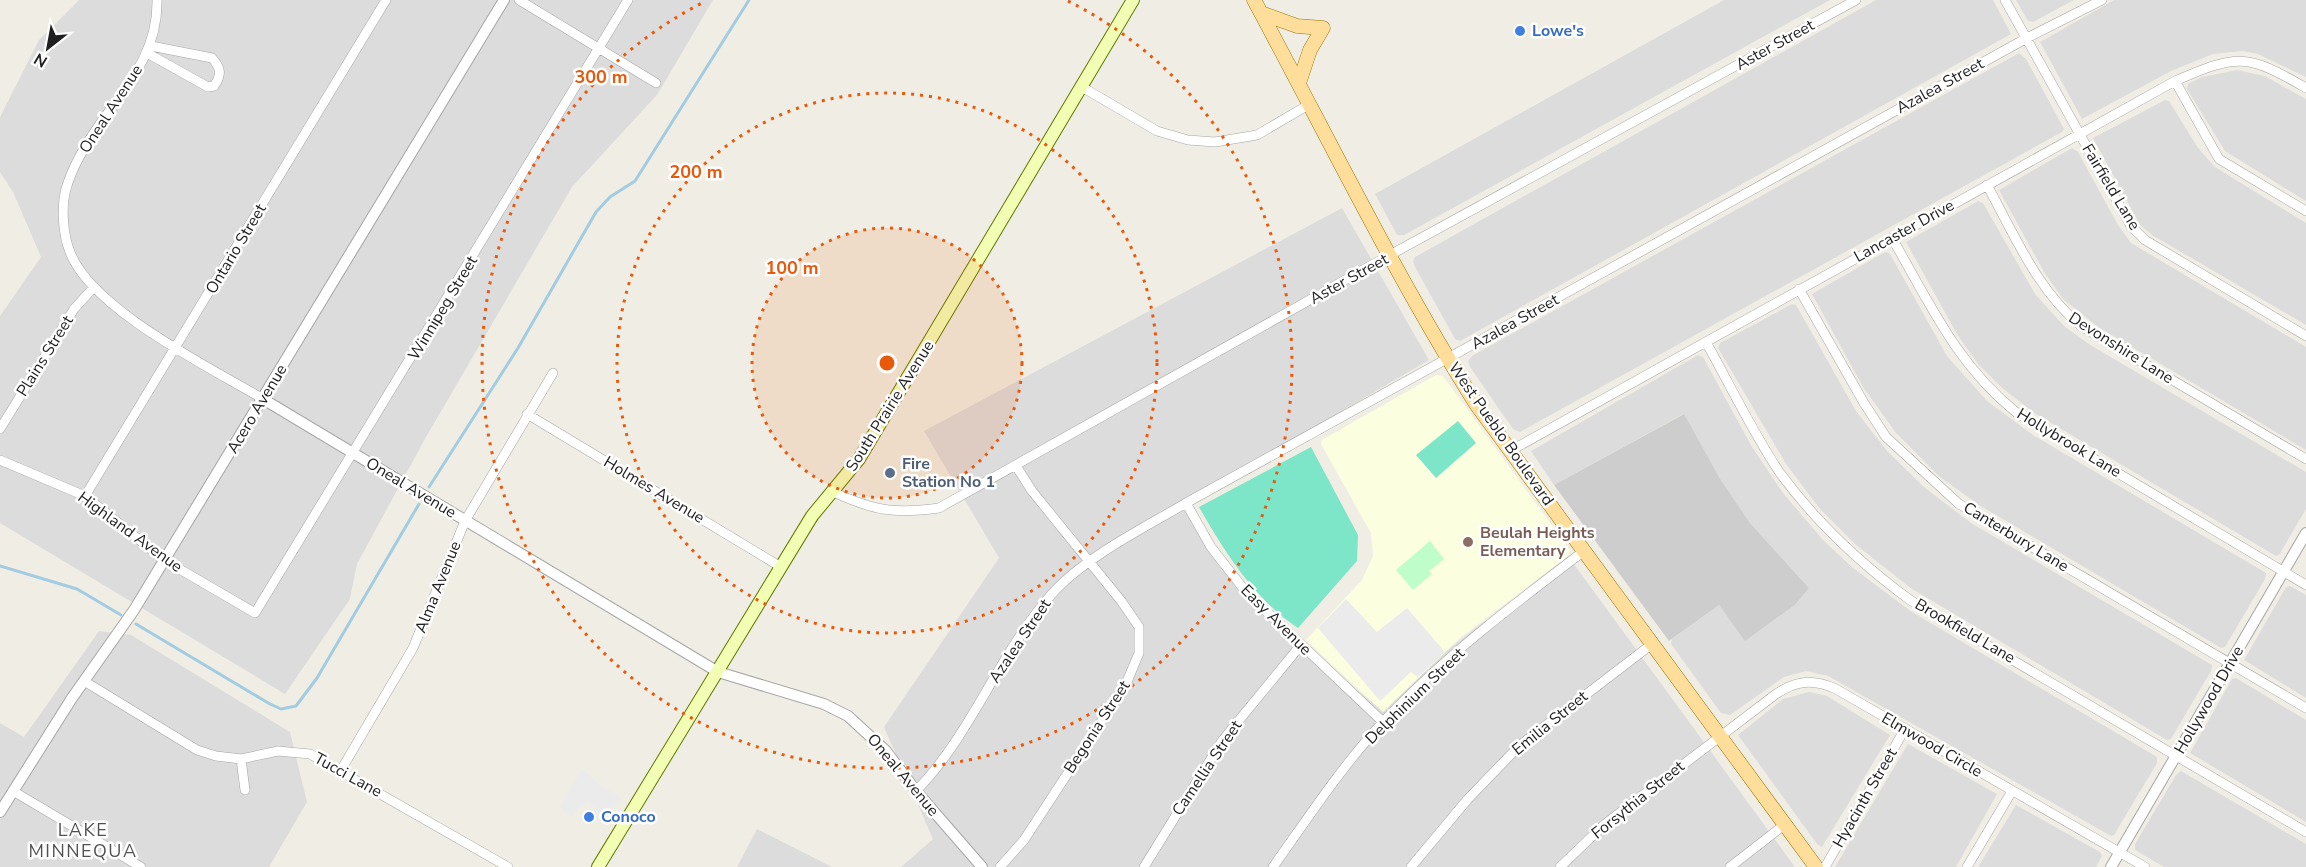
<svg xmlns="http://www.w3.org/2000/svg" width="2306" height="867" font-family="'Nunito Sans',sans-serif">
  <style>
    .residential { fill: #dddcdc }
    .education { fill: #fcffdf }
    .religious { fill: #cdcdcd }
    .park { fill: #bffdca }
    .pitch { fill: #7de5c8 }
    .parking { fill: #ebebeb }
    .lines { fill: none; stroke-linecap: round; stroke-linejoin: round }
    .stream { stroke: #a2cce1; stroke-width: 3 }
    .minor-casing { stroke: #a6a6a6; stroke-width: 10 }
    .tertiary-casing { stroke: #a6a6a6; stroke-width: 12 }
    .secondary-casing { stroke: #627c00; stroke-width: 14 }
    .primary-casing { stroke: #9a7700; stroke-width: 15 }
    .minor { stroke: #fff; stroke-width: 9 }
    .tertiary { stroke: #fff; stroke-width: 10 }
    .secondary { stroke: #f3feb5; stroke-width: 12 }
    .primary { stroke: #ffde9b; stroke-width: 14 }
    .ring { fill: none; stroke: #e8590c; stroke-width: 3; stroke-dasharray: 3 6 }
    .shop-dot { fill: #3f7fe0; stroke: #fff; stroke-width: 2 }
    .service-dot { fill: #5c6f8a; stroke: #fff; stroke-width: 2 }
    .education-dot { fill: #8d6e63; stroke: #fff; stroke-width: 2 }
    .labels { text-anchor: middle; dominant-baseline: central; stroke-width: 5; stroke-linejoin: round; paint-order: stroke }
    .shop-label { font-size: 16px; font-weight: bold; fill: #366cbe; stroke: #fff; text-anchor: start }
    .street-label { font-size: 16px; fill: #1f1f1f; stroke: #fff }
    .service-label { font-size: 16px; font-weight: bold; fill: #4e5e75; stroke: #fff; text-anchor: start }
    .education-label { font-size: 16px; font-weight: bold; fill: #785e54; stroke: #fff; text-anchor: start }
    .neighbourhood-label { font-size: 18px; letter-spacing: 1.5px; fill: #525252; stroke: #fff }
    .centre { fill: #e8590c; stroke: #fff; stroke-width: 3 }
    .ring-label { font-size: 18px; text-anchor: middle; font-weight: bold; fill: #e8590c; stroke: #fff; stroke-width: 5; stroke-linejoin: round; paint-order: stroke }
  </style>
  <rect width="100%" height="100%" fill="#f0eee4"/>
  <path class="residential" d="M79 0H713L657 95 572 187 426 437 357 564 350 599 285 694 0 523V316L41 257 13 192 0 172V117L39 40Z
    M1724 0H1830L1404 235H1397L1375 194Z
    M1876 0H1993L2011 34 1478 331 1460 341 1455 339 1415 267 1413 261 1415 257Z
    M2016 0H2074L2033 22 2028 21Z
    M2114 0H2306V77L2258 54 2243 51 2213 54 2171 71 2082 119 2040 42Z
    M2019 53 2026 59 2064 129 2062 132 1520 432 1513 429 1470 367 1468 361 1472 356Z
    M2237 70 2265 76 2306 99V201L2225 151 2187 89 2188 84 2202 77Z
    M2165 100 2169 101 2198 148 2215 167 2306 223V325L2152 235 2140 225 2093 138Z
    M2072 148 2078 152 2118 225 2131 243 2306 347V450L2098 327 2063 299 2044 272 1999 190Z
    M1978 201 1983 203 2035 294 2065 327 2092 346 2306 472V509L2279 555 2276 556 2034 413 2001 387 1978 364 1957 334 1906 242Z
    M1342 208 1429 360 1186 502 1211 547 1300 646 1383 711 1445 652 1568 556 1795 867H901L933 839 884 727 999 558 924 431Z
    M1885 252 1890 254 1947 356 1987 401 2033 435 2266 573 2265 579 2225 647 2221 648 1979 505 1940 477 1896 433 1863 387 1812 294Z
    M1792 304 1796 305 1856 411 1887 451 1924 487 1971 523 2212 665 2211 671 2171 739 2167 740 1912 589 1856 545 1820 509 1786 464 1718 348 1720 343Z
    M1698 355 1703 357 1752 447 1783 493 1823 540 1853 568 1912 612 2157 757V763L2114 835 2111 836 1828 676 1806 671 1784 677 1730 715 1721 713 1671 644 1672 639 1719 605 1746 640 1795 605 1809 588 1750 523 1719 477 1683 414 1554 485 1531 451Z
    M2290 586 2306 595V698L2244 660 2286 587Z
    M99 631 131 635 290 732 307 802 269 867H0V723L24 737Z
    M2236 678 2306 720V822L2190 753 2232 679Z
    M1809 692 1827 696 1890 735 1822 847 1817 844 1738 735 1783 699Z
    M1908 744 1997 794 1956 867H1835Z
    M2181 771 2306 844V867H2164L2135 850V844L2176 775Z
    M2016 805 2100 852 2102 856 2096 867H1978Z
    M757 829 832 867H737Z"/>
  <path class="education" d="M1436 375 1443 376 1570 550 1568 556 1460 638 1383 712 1306 640 1362 580 1373 556 1371 533 1321 444 1322 440Z"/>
  <path class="religious" d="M1684 414 1719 477 1750 523 1809 588 1795 605 1745 641 1719 605 1669 641 1554 485Z"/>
  <path class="park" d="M1430 541 1444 559 1429 571 1432 574 1413 590 1396 570Z"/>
  <path class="pitch" d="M1458 421 1476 443 1436 478 1416 455Z
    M1311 447 1358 535 1357 561 1298 628C1254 599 1224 551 1199 507Z"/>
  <path class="parking" d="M1346 599 1377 632 1407 608 1445 652 1418 677 1411 672 1380 701 1318 628Z
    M582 769 599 784 622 799 603 816 588 801 571 817 559 807Z"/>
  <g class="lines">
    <path class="stream" d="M429 487 518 348 596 212 610 197 635 181 749 0
      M0 566 77 589 121 615
      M136 624 270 704 281 709 296 706 317 678 419 504"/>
    <defs>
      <path id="minor" d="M157 0C158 50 130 82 102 121 87 142 73 164 66 189 61 207 63 235 70 252 91 309 211 368 263 399
        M519 0 656 83
        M2005 0 2131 226 2145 240 2306 336
        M147 53 208 87 214 86C222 75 221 68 212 58L151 46
        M2175 81 2219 159 2306 211
        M1082 87 1157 131 1188 140 1215 142 1257 135 1310 104
        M1987 185C2014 234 2037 290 2081 326L2306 459
        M1892 238C1930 304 1957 365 2017 413L2306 585
        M1799 289 1864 403 1886 437 1959 504 2306 708
        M1706 342C1729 383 1754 435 1780 473 1816 522 1861 564 1910 600L2306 832
        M527 414 781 567
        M0 429 74 309 94 287
        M1510 451 2175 81C2238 54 2246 53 2306 88
        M0 460 85 496 164 560 255 613 628 0
        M833 492C875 511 894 514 939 508L1379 261 1856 0
        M85 496 386 0
        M1186 503 1211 547 1246 592 1383 722
        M84 681 197 750 216 756 241 759 278 751 310 754 508 867
        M241 759 245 790
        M341 770 413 648 465 521 553 373
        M13 791 141 867
        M916 791C972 734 998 655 1051 595 1083 558 1144 528 1186 503L2027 38 2102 0
        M1000 867 1024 840 1126 684 1139 653V627L1122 602 1032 491 1016 466
        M1144 867 1222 741 1300 646
        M1273 867C1308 818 1342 766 1383 722 1443 658 1514 604 1584 551
        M1411 867 1467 800 1519 746 1652 644
        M1560 867 1605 824 1776 694C1797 680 1813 679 1836 689L2145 867
        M1730 867 1784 825
        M1825 867 1905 729
        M1967 867 2012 791"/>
      <path id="tertiary" d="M263 399 718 672 824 704 848 716 886 751 916 791 982 867
        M0 812 72 698 134 610 504 0
        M2111 867 2306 533"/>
      <path id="secondary" d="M598 867 812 516 859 459 1133 0"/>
      <path id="primary" d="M1254 0C1327 135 1394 274 1476 404L1816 867
        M1261 13 1297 26 1323 28 1310 50 1299 83"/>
    </defs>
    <use href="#minor" class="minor-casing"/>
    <use href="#tertiary" class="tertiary-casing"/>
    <use href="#secondary" class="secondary-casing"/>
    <use href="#primary" class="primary-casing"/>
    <use href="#minor" class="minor"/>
    <use href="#tertiary" class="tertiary"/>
    <use href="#secondary" class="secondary"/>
    <use href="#primary" class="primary"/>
  </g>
  <circle cx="887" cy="363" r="135" fill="#e8590c" fill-opacity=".12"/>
  <g class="ring">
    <circle cx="887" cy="363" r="135"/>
    <circle cx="887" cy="363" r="270"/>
    <path d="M1068 1A405 405 0 1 1 706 1"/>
  </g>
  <g class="shop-dot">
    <circle cx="1520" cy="31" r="6"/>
    <circle cx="589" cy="817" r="6"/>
  </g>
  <circle class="service-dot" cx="890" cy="473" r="6"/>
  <circle class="education-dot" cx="1468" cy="542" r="6"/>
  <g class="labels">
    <g class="shop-label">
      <text x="1532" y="31">Lowe's</text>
      <text x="601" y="817">Conoco</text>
    </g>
    <g class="street-label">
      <text transform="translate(1775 45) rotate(-29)">Aster Street</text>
      <text transform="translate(1940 86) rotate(-29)">Azalea Street</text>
      <text transform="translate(111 109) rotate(-57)">Oneal Avenue</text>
      <text transform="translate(2111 187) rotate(59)">Fairfield Lane</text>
      <text transform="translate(1904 231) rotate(-29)">Lancaster Drive</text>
      <text transform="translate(236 249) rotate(-59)">Ontario Street</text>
      <text transform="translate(1349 279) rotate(-29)">Aster Street</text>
      <text transform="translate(443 308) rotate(-59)">Winnipeg Street</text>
      <text transform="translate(1515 322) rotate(-29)">Azalea Street</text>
      <text transform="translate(2121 348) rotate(32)">Devonshire Lane</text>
      <text transform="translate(45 356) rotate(-58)">Plains Street</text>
      <text transform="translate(890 406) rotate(-58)">South Prairie Avenue</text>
      <text transform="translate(257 409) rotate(-59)">Acero Avenue</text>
      <text transform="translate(1501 434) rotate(55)">West Pueblo Boulevard</text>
      <text transform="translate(2069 443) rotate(31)">Hollybrook Lane</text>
      <text transform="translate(411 488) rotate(31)">Oneal Avenue</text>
      <text transform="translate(654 490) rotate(31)">Holmes Avenue</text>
      <text transform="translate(130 532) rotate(36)">Highland Avenue</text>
      <text transform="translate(2016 537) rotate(31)">Canterbury Lane</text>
      <text transform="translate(438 587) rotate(-68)">Alma Avenue</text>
      <text transform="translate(1276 620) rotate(45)">Easy Avenue</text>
      <text transform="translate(1965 631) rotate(30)">Brookfield Lane</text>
      <text transform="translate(1020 641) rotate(-56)">Azalea Street</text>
      <text transform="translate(1415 696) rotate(-44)">Delphinium Street</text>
      <text transform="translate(2209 700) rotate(-60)">Hollywood Drive</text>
      <text transform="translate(1550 723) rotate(-39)">Emilia Street</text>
      <text transform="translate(1097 727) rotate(-57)">Begonia Street</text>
      <text transform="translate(1932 745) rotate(30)">Elmwood Circle</text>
      <text transform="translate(1207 768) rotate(-56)">Camellia Street</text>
      <text transform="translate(348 775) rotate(29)">Tucci Lane</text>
      <text transform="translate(903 775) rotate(50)">Oneal Avenue</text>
      <text transform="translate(1865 798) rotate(-60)">Hyacinth Street</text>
      <text transform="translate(1638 800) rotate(-39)">Forsythia Street</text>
    </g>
    <g class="service-label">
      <text x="902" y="464">Fire<tspan x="902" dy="18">Station No 1</tspan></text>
    </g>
    <g class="education-label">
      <text x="1480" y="533">Beulah Heights<tspan x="1480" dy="18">Elementary</tspan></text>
    </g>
    <g class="neighbourhood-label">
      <text x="83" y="830">LAKE<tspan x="83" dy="21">MINNEQUA</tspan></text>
    </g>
  </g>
  <circle cx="887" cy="363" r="9" class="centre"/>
  <g class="ring-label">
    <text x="601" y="83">300 m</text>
    <text x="696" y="178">200 m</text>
    <text x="792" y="274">100 m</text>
  </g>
  <g transform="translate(48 48) rotate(211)" stroke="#ffffff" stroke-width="4.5" paint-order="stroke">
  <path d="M0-4.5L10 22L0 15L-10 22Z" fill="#1f1f1f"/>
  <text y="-9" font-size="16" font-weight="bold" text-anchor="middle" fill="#1f1f1f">N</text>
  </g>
</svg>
